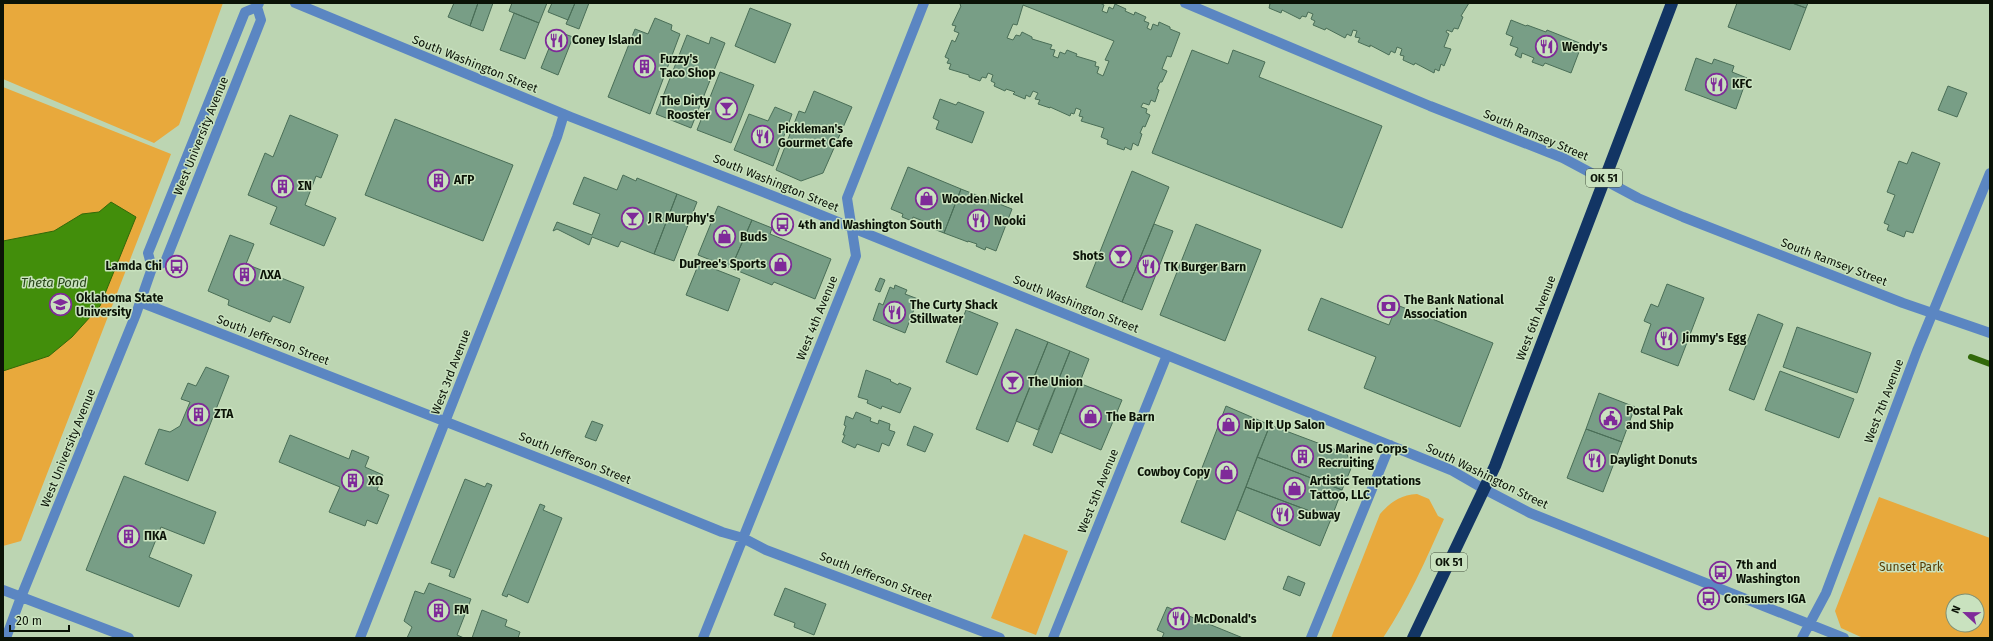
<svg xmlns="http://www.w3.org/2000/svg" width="1993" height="641" font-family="'Fira Sans',sans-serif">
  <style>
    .green { fill: #e8a93c; fill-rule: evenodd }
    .water { fill: #428e0b; stroke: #32690a }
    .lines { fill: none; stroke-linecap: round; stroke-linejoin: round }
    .stream { stroke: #32690a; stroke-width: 6 }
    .building { fill: #789e86; stroke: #4a6e57; fill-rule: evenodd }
    .minor { stroke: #5b86c2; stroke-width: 10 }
    .highway { stroke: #123564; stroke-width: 12 }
    .labels { text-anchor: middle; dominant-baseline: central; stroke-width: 3; stroke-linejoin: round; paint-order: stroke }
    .shield { fill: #c9e2bf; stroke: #44513e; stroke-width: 1 }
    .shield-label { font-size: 11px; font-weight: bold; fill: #0b1307 }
    .poi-label { font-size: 12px; font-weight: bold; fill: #0b1307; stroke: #c9e2bf; text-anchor: start }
    .street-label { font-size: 12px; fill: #0b1307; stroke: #c9e2bf }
    .park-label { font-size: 12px; fill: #583a00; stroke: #c9e2bf }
    .water-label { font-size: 13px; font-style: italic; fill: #264417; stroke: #c9e2bf }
  </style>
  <rect width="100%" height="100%" fill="#bcd5b2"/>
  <path class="green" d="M3 3H223L179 125 154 143 3 79Z
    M3 87 171 154 21 541 3 546Z
    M1417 494 1429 499 1438 516 1444 519C1426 560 1408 600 1383 638H1331L1380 514C1391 502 1400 495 1417 494Z
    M1879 497 1990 538V638H1863L1841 628 1835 611ZM1953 601H1977V625H1953Z
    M1024 534 1068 551 1036 635 991 618Z"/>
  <path class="water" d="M111 202 136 217 100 306 72 337 49 356 3 371V241L54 231 82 214 99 212Z"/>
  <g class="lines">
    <path class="stream" d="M1971 357 1990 364"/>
  </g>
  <path class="building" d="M454 3H478L470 26 448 17Z
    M478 3H493L483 31 470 26Z
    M512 3H547L539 23 509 11Z
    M552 3H575L568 20 548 12Z
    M575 3H589L579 29 566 24Z
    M961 3H1100L1104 5 1102 11 1107 13 1109 7 1113 9 1115 4 1126 9 1125 11 1134 15 1135 12 1146 17 1144 21 1149 23 1147 28 1151 30 1153 24 1158 26 1159 22 1170 27V29L1180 33 1171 57 1167 56 1162 69 1167 71 1162 82H1160L1157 89 1159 90 1155 102 1151 100 1149 105 1143 103 1141 107 1147 109 1146 113 1150 115 1145 127 1143 126 1140 133 1142 134 1138 146 1133 143 1131 150 1125 147 1124 150 1107 144 1108 140 1101 137 1104 128 1081 121 1083 117 1079 116 1081 110 1076 108 1074 114 1071 113 1070 116 1050 107V108L1038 104 1040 100 1035 99 1038 93 1033 91 1030 97 1026 95 1025 99 1013 94 1015 92 1006 89 1005 91 994 86 995 83 991 81 993 75 988 73 986 78 982 77 980 81 969 77V75L949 69 951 64 947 63 949 59 945 57 952 40 955 42 959 33 954 31 956 26 952 25 961 6 960 5ZM1023 5 1114 41 1105 60 1109 61 1103 76 1097 73 1099 67 1095 66 1096 62 1076 56 1077 54 1067 50 1065 54 1060 52 1058 58 1053 56 1055 50 1050 49 1052 45 1032 39V37L1022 32 1020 36 1016 35 1013 40 1007 38 1013 24 1017 25Z
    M1267 3H1469L1461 16 1463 17 1458 29 1454 28 1452 32 1447 30 1446 32 1449 34 1444 47 1451 49 1444 66 1441 64 1439 71 1435 69 1434 73 1415 63 1414 65 1403 60 1404 56 1400 55 1402 49 1397 47 1395 53 1391 51 1389 55 1370 45V47L1358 42 1360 38 1355 37 1357 31 1353 30 1351 36 1347 34 1345 38 1326 28 1325 30 1313 25 1315 21 1311 19 1313 14 1308 12 1306 17 1302 16 1300 19 1282 10 1281 13 1269 8 1270 4Z
    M1737 3H1792L1806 8 1790 50 1728 27Z
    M1792 3H1808L1806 8Z
    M750 8 791 24 775 63 735 46Z
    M514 13 539 23 525 59 500 50Z
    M655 18 672 25 671 30 680 34 650 114 608 97 635 29 648 34Z
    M1511 20 1526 26 1527 25 1546 32 1547 30 1582 44 1571 73 1545 63 1543 66 1532 62 1534 58 1522 53 1521 58 1515 55 1518 48 1510 45 1513 37 1506 34Z
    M556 31 573 37 558 75 541 68Z
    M687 35 709 44 711 37 725 43 691 128 656 114Z
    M1192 50 1228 64 1233 50 1265 62 1259 77 1382 126 1342 228 1152 153Z
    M1696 58 1712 64 1714 59 1734 66 1732 72 1747 78 1736 109 1685 90Z
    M720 72 754 85 731 143 697 130Z
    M1948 86 1967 93 1957 117 1938 110Z
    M814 91 852 107 823 173 801 181 776 170 799 111 805 113Z
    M940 99 956 105 958 102 984 112 972 143 936 129 939 121 933 118Z
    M775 107 792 114 773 166 734 150 749 114 768 121Z
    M290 115 338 135 321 178 316 176 305 205 336 218 324 246 270 224 277 207 248 195 265 153 273 157Z
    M395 119 513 165 483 241 365 195Z
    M1912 152 1940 163 1913 233 1906 231 1904 237 1887 230 1889 225 1884 223 1895 195 1887 192 1899 161 1907 164Z
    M908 167 961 189 944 233 921 224 923 221 913 217 912 221 902 217 903 214 891 209Z
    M1132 171 1169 187 1122 302 1086 287Z
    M623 175 636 181 637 178 677 194 654 254 621 241 618 247 592 237 589 245 557 229 553 231 557 222 592 235 600 214 573 204 584 177 617 190Z
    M961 189 1012 209 996 251 986 247 985 250 976 246 977 244 968 241V242L944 233Z
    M677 194 697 202 674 261 654 254Z
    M718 206 752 220 731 268 698 255Z
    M752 220 772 228 770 234 831 259 815 299 774 282 772 285 731 268Z
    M1154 224 1173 231 1142 310 1122 302Z
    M1196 224 1261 250 1225 341 1160 315Z
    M230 235 254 244 246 264 304 287 290 323 273 316 270 322 228 305 229 300 208 291Z
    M699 263 740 279 728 311 686 295Z
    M880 278 885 280 880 292 875 290Z
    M1667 284 1704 298 1678 366 1641 352 1651 324 1644 321 1651 304 1658 307Z
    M895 285 907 290 905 294 918 299 905 333 873 320 879 303 883 305 890 287 894 289Z
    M1321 298 1389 325 1397 305 1493 343 1460 427 1364 388 1376 357 1308 330Z
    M966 310 998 323 977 375 946 362Z
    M1758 314 1783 324 1754 400 1729 390Z
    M1797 327 1871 353 1857 393 1783 367Z
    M1016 329 1048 342 1008 442 976 429Z
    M1048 342 1070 351 1038 430 1016 421Z
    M1070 351 1089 359 1052 453 1033 445Z
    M206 367 229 376 188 481 145 464 159 429 170 432 180 426 190 402 181 399 188 383 196 386Z
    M866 370 891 380 890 381 898 385 899 383 911 388 900 413 882 406 881 409 867 403 868 400 858 397Z
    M1780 371 1854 399 1839 438 1765 410Z
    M1079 383 1122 400 1101 450 1060 433Z
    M1599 393 1635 407 1622 442 1586 429Z
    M1226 406 1270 425 1225 540 1181 522Z
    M856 412 871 418 870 421 878 424 879 420 890 424 889 430 895 432 889 446 882 443 879 452 857 444 855 448 842 442 845 435H843L846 426 844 425 846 416 853 419Z
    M592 421 603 425 596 441 585 437Z
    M1270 425 1347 454 1352 466 1342 490 1257 457Z
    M914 426 933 434 925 452 907 445Z
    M1586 429 1622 442 1603 492 1567 478Z
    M290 435 349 459 352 450 369 457 365 467 383 475 377 490 389 495 377 524 367 520 365 526 329 512 340 487 279 462Z
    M1257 457 1342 490 1331 519 1246 487Z
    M124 476 216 512 204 544 161 527 149 557 192 575 179 607 86 570Z
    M465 479 485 487 487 483 492 485 454 578 449 576 451 570 431 563Z
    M1246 487 1331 519 1320 546 1237 510Z
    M540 504 545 506 543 510 562 518 528 603 508 594 507 597 502 595Z
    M1288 576 1305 583 1300 596 1283 589Z
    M429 583 471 599 457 635 464 638H407L412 627 404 621 415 591 424 594Z
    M785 588 826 604 814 635 794 627 795 623 774 615Z
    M1167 607 1243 638H1162L1164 633 1157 630Z
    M482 610 507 620 505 626 520 632 518 638H472Z"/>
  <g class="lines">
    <path class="minor" d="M295 3 571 117 791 203 1451 470 1484 489 1530 513 1844 638
      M1185 3 1430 106 1563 158 1638 198 1683 217 1903 303 1990 333
      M152 268 165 262 261 20 257 7
      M140 302 597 481 722 532 743 538 766 550 1000 638
      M3 590 129 638
      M6 638 21 597 136 314 152 268 148 253 245 12 257 7 259 3
      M360 638 557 137 564 114
      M703 638 856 256 847 198 924 3
      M1053 638 1167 355
      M1311 638 1390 445
      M1802 638 1826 593 1917 351 1990 173"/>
    <path class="highway" d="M1413 638 1495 466 1672 3"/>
  </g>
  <defs>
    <symbol id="restaurant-ring" viewBox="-11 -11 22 22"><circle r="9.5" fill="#c9e2bf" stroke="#7f2a99" stroke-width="1.5"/><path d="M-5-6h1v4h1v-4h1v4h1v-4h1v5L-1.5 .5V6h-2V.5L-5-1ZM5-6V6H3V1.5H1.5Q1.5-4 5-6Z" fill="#7f2a99"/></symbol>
    <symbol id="building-ring" viewBox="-11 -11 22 22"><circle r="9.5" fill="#c9e2bf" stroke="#7f2a99" stroke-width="1.5"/><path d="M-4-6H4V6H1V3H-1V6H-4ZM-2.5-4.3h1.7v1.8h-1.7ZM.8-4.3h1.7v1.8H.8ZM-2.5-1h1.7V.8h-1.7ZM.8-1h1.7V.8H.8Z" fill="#7f2a99"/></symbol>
    <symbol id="bar-ring" viewBox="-11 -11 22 22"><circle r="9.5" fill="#c9e2bf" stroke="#7f2a99" stroke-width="1.5"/><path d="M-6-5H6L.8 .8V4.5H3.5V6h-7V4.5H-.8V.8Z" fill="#7f2a99"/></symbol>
    <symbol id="shop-ring" viewBox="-11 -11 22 22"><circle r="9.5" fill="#c9e2bf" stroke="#7f2a99" stroke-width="1.5"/><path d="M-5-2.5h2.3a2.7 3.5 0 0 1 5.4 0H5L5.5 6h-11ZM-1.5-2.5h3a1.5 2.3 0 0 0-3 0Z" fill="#7f2a99"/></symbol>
    <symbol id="bus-ring" viewBox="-11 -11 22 22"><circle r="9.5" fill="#c9e2bf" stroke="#7f2a99" stroke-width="1.5"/><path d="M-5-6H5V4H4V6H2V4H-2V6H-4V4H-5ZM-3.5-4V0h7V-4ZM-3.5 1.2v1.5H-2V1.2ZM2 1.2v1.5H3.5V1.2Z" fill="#7f2a99"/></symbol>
    <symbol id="university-ring" viewBox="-11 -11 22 22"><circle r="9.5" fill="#c9e2bf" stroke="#7f2a99" stroke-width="1.5"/><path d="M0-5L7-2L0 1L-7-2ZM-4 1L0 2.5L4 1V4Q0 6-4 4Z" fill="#7f2a99"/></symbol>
    <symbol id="bank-ring" viewBox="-11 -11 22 22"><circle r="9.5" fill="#c9e2bf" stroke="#7f2a99" stroke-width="1.5"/><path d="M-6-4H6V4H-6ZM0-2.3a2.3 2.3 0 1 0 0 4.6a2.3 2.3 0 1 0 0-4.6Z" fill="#7f2a99"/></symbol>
    <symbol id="civic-ring" viewBox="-11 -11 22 22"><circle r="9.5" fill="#c9e2bf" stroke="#7f2a99" stroke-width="1.5"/><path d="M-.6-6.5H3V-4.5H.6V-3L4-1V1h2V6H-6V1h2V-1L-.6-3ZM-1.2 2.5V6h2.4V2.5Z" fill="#7f2a99"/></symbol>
  </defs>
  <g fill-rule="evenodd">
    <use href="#restaurant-ring" x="544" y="28" width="25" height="25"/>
    <use href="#restaurant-ring" x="1534" y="34" width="25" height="25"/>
    <use href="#building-ring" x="632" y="54" width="25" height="25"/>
    <use href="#restaurant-ring" x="1704" y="72" width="25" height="25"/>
    <use href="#bar-ring" x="714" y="96" width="25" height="25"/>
    <use href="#restaurant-ring" x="750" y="124" width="25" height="25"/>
    <use href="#building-ring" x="426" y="168" width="25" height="25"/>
    <use href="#building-ring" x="270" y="174" width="25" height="25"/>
    <use href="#shop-ring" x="914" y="186" width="25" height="25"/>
    <use href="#bar-ring" x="620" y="206" width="25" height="25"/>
    <use href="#restaurant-ring" x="966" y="208" width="25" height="25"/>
    <use href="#bus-ring" x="770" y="212" width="25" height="25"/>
    <use href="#shop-ring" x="712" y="224" width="25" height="25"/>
    <use href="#bar-ring" x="1108" y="244" width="25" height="25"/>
    <use href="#shop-ring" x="768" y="252" width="25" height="25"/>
    <use href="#bus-ring" x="164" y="254" width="25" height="25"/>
    <use href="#restaurant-ring" x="1136" y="254" width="25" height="25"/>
    <use href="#building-ring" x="232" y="262" width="25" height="25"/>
    <use href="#university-ring" x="48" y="292" width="25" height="25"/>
    <use href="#bank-ring" x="1376" y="294" width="25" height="25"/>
    <use href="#restaurant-ring" x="882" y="300" width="25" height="25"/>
    <use href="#restaurant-ring" x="1654" y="326" width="25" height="25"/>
    <use href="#bar-ring" x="1000" y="370" width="25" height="25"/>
    <use href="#building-ring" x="186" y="402" width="25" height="25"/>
    <use href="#shop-ring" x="1078" y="404" width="25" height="25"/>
    <use href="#civic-ring" x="1598" y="406" width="25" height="25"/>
    <use href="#shop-ring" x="1216" y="412" width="25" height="25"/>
    <use href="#building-ring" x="1290" y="444" width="25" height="25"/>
    <use href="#restaurant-ring" x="1582" y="448" width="25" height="25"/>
    <use href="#shop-ring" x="1214" y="460" width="25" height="25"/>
    <use href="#building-ring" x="340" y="468" width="25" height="25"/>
    <use href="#shop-ring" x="1282" y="476" width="25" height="25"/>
    <use href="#restaurant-ring" x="1270" y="502" width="25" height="25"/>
    <use href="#building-ring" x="116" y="524" width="25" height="25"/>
    <use href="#bus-ring" x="1708" y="560" width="25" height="25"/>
    <use href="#bus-ring" x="1696" y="586" width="25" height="25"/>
    <use href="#building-ring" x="426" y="598" width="25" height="25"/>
    <use href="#restaurant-ring" x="1166" y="606" width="25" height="25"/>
  </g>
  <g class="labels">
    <g class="shield">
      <rect x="1586" y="169" width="36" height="18" rx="3"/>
      <rect x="1431" y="553" width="36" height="18" rx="3"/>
    </g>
    <g class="shield-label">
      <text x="1604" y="178">OK 51</text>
      <text x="1449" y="562">OK 51</text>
    </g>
    <g class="poi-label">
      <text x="572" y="40">Coney Island</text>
      <text x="1562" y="47">Wendy's</text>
      <text x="660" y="59">Fuzzy's<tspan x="660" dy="14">Taco Shop</tspan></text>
      <text x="1732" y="84">KFC</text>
      <text x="710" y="101" text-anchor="end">The Dirty<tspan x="710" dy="14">Rooster</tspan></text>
      <text x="778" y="129">Pickleman's<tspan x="778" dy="14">Gourmet Cafe</tspan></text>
      <text x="454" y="180">AΓP</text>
      <text x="298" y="186">ΣN</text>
      <text x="942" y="199">Wooden Nickel</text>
      <text x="648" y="218">J R Murphy's</text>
      <text x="994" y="221">Nooki</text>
      <text x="798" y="225">4th and Washington South</text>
      <text x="740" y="237">Buds</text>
      <text x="1104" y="256" text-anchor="end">Shots</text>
      <text x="766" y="264" text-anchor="end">DuPree's Sports</text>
      <text x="162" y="266" text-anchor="end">Lamda Chi</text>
      <text x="1164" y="267">TK Burger Barn</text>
      <text x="260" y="275">ΛXA</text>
      <text x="76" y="298">Oklahoma State<tspan x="76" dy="14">University</tspan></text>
      <text x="1404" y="300">The Bank National<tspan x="1404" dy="14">Association</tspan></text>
      <text x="910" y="305">The Curty Shack<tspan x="910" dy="14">Stillwater</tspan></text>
      <text x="1682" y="338">Jimmy's Egg</text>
      <text x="1028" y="382">The Union</text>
      <text x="1626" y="411">Postal Pak<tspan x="1626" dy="14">and Ship</tspan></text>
      <text x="214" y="414">ΖΤΑ</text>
      <text x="1106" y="417">The Barn</text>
      <text x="1244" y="425">Nip It Up Salon</text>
      <text x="1318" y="449">US Marine Corps<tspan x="1318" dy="14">Recruiting</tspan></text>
      <text x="1610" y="460">Daylight Donuts</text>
      <text x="1210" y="472" text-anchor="end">Cowboy Copy</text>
      <text x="368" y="481">XΩ</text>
      <text x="1310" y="481">Artistic Temptations<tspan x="1310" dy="14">Tattoo, LLC</tspan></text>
      <text x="1298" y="515">Subway</text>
      <text x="144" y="536">ΠΚΑ</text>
      <text x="1736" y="565">7th and<tspan x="1736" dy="14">Washington</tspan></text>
      <text x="1724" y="599">Consumers IGA</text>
      <text x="454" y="610">FM</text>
      <text x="1194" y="619">McDonald's</text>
    </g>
    <g class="street-label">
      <text transform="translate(475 64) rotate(22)">South Washington Street</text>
      <text transform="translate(1536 135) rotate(23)">South Ramsey Street</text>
      <text transform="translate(201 136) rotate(-68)">West University Avenue</text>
      <text transform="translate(776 183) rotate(22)">South Washington Street</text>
      <text transform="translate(1834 262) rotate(21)">South Ramsey Street</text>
      <text transform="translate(1076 304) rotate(22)">South Washington Street</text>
      <text transform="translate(817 318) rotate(-68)">West 4th Avenue</text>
      <text transform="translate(1536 318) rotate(-69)">West 6th Avenue</text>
      <text transform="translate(273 340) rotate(21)">South Jefferson Street</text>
      <text transform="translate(451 372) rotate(-69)">West 3rd Avenue</text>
      <text transform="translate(1884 401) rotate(-69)">West 7th Avenue</text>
      <text transform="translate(68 448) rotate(-68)">West University Avenue</text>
      <text transform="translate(575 458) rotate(22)">South Jefferson Street</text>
      <text transform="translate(1487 476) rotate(26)">South Washington Street</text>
      <text transform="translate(1098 491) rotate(-68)">West 5th Avenue</text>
      <text transform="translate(876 577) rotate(21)">South Jefferson Street</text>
    </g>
    <g class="park-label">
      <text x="1911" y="567">Sunset Park</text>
    </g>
    <g class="water-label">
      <text x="54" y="282">Theta Pond</text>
    </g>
  </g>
  <rect width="1993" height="641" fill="none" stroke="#0b1307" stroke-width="8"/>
  <g transform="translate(1965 613) rotate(292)"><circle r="19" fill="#c9e2bf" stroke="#7d8f75"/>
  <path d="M0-3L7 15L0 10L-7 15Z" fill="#7f2a99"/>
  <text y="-6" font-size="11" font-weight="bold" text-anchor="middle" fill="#0b1307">N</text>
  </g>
  <path d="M10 625v6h59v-6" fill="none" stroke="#0b1307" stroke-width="2"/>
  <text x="16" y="625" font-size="12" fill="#0b1307" stroke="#c9e2bf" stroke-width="3" paint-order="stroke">20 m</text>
</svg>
